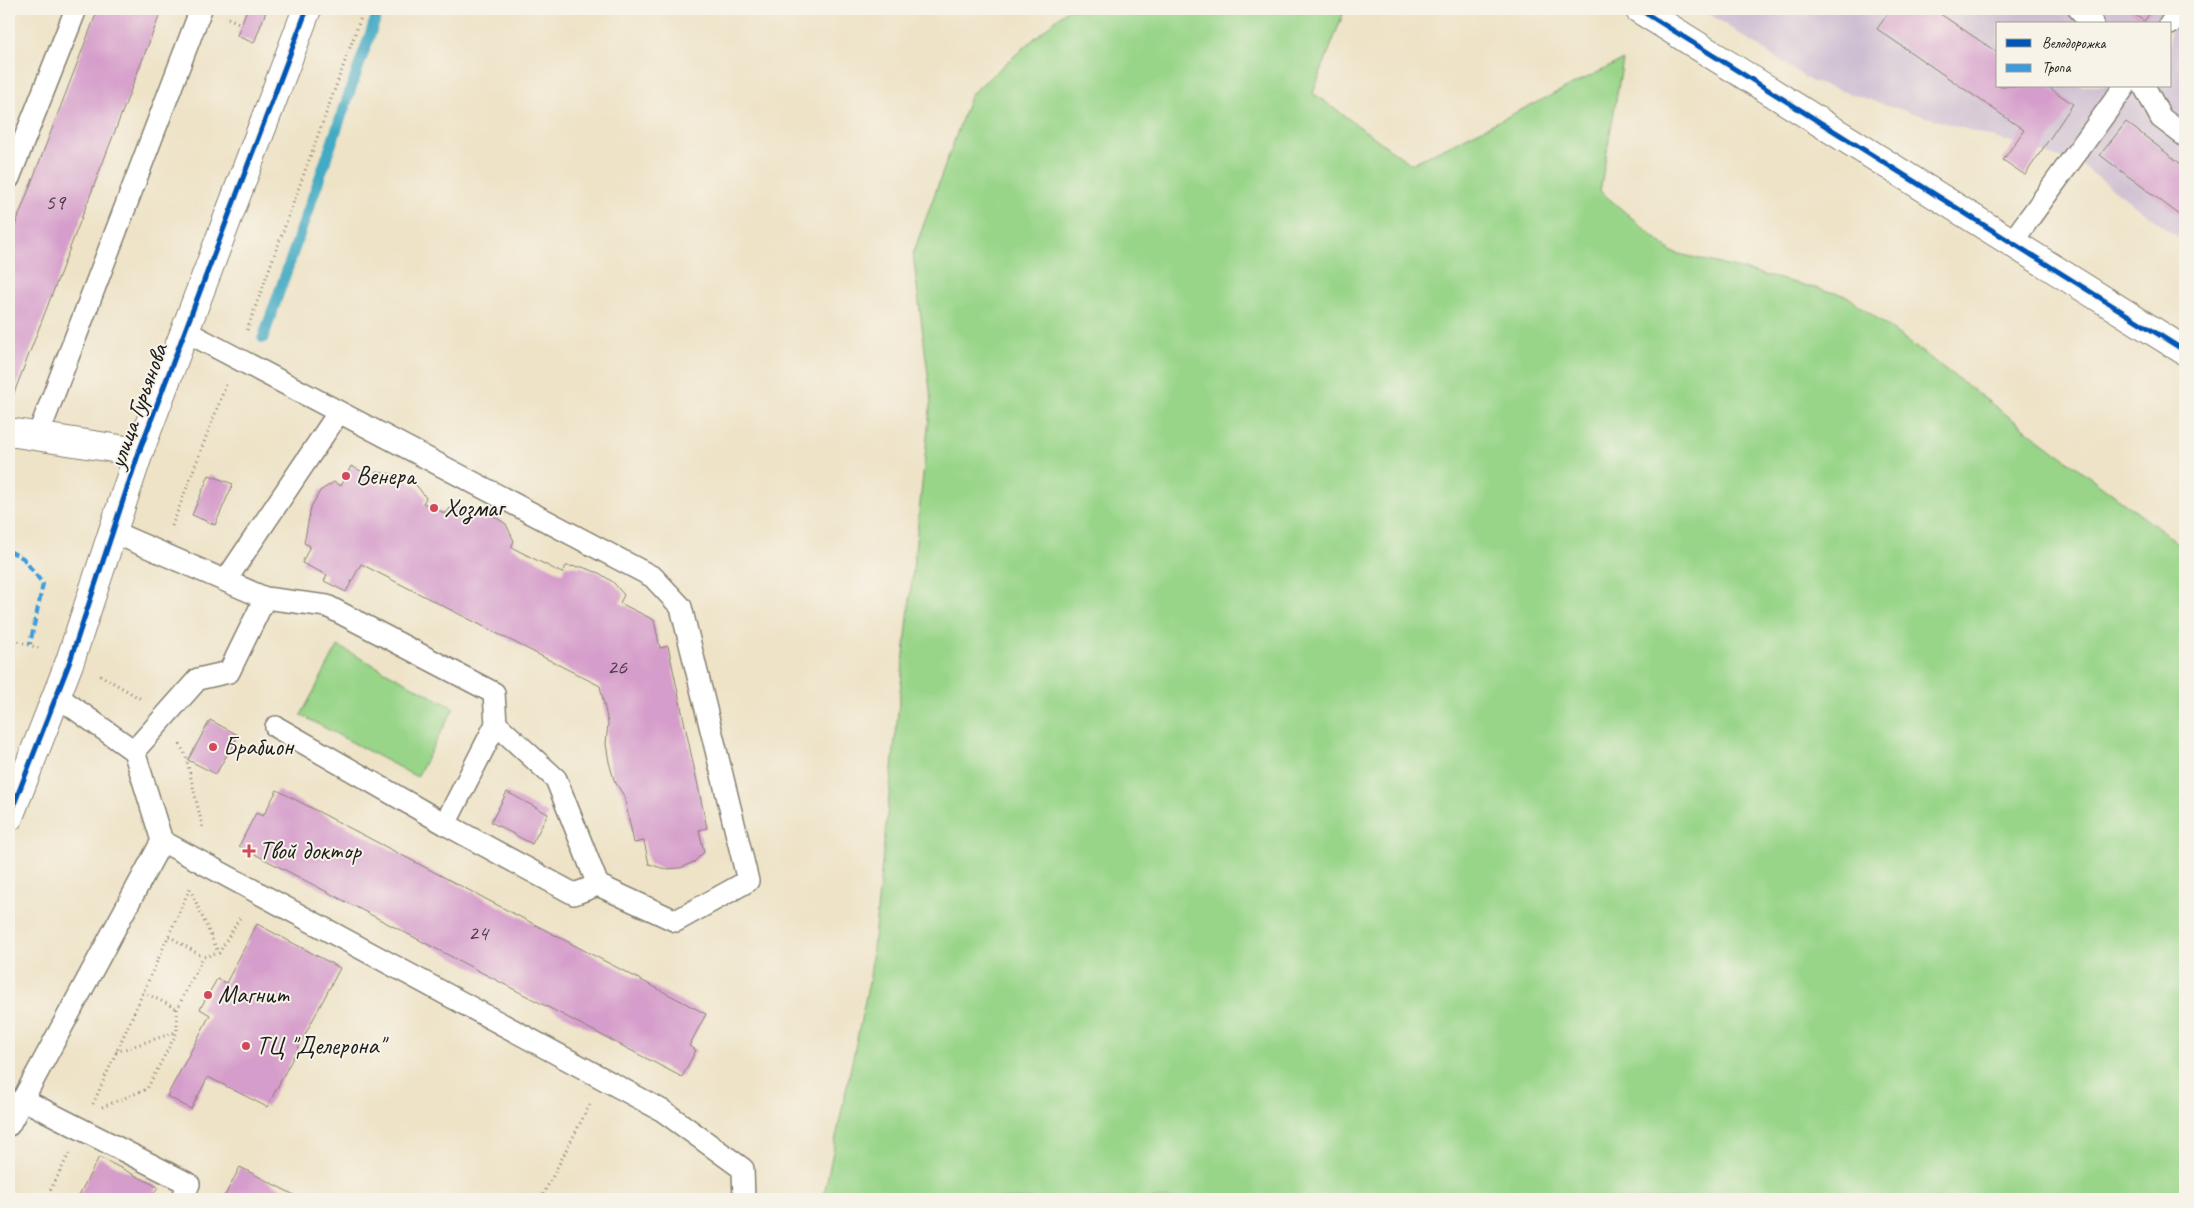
<svg xmlns="http://www.w3.org/2000/svg" width="2194" height="1208" font-family="Caveat,sans-serif">
  <style>
    .industrial { fill: #cebed2; fill-rule: evenodd }
    .green { fill: #99d589; stroke: #5a7852 }
    .lines { fill: none; stroke-linecap: round; stroke-linejoin: round }
    .stream { stroke: #43aac3; stroke-width: 11 }
    .building { fill: #d59dcb }
    .service-casing { stroke: #858072; stroke-width: 24 }
    .minor-casing { stroke: #858072; stroke-width: 30 }
    .tertiary-casing { stroke: #858072; stroke-width: 30 }
    .path { stroke: #858072; stroke-width: 3; stroke-dasharray: 1 4; stroke-linecap: butt }
    .service { stroke: #fff; stroke-width: 21 }
    .minor { stroke: #fff; stroke-width: 28 }
    .tertiary { stroke: #fff; stroke-width: 28 }
    .quiet { stroke: #3c9bdf; stroke-width: 4; stroke-dasharray: 8 4; stroke-linecap: butt }
    .cycleway-casing { stroke: #f7f3e8; stroke-width: 8 }
    .cycleway { stroke: #0057b8; stroke-width: 5 }
    .poi-dot { fill: #d1495b; stroke: #f7f3e8; stroke-width: 2 }
    .labels { text-anchor: middle; dominant-baseline: central; stroke-width: 4; stroke-linejoin: round; paint-order: stroke }
    .number-label { font-size: 22px; fill: #4a3c48 }
    .street-label { font-size: 25px; fill: #1c1c1c; stroke: #f7f3e8 }
    .poi-label { font-size: 25px; fill: #1c1c1c; stroke: #f7f3e8; text-anchor: start }
  </style>
  <rect width="100%" height="100%" fill="#f7f3e8"/>
  <filter id="ink" filterUnits="userSpaceOnUse"><feTurbulence type="fractalNoise" baseFrequency=".02" numOctaves="2"/><feDisplacementMap in="SourceGraphic" scale="10" xChannelSelector="R" yChannelSelector="G"/><feConvolveMatrix kernelMatrix="1 2 1 2 8 2 1 2 1" color-interpolation-filters="sRGB"/></filter>
  <filter id="wash" filterUnits="userSpaceOnUse"><feTurbulence type="fractalNoise" baseFrequency=".0096" numOctaves="4" result="noise"/><feDisplacementMap in="SourceGraphic" scale="20" xChannelSelector="R" yChannelSelector="G"/><feGaussianBlur stdDeviation="1.12" result="paint"/><feColorMatrix in="noise" values="0 0 0 0 0 0 0 0 0 0 0 0 0 0 0 0 0 1.4 0 .05"/><feComposite in="paint" operator="in"/></filter>
  <g filter="url(#wash)">
    <rect width="100%" height="100%" fill="#eee3c7"/>
    <path class="industrial" d="M1702 9H2185V243L2080 164 1812 82ZM1998 24H2170V86H1998Z"/>
    <path class="green" d="M1068 9H1345L1313 93 1411 164 1623 60 1600 191 1672 252 1847 296 2185 548V1199H823L870 977 931 399 913 254 971 94Z
      M338 646 454 708 417 777 301 715Z"/>
    <g class="lines">
      <path class="stream" d="M263 338 379 9"/>
    </g>
    <g id="blocks">
      <path class="building" d="M98 9H162L9 406V241Z
        M247 9H267L254 43 237 36Z
        M1891 9H1933L1998 53V86H2047L2073 104 2025 175 2003 160 2024 130 1877 29Z
        M2127 9H2153L2144 21Z
        M2184 96H2185V120L2180 118Z
        M2126 122 2185 167V219L2100 155Z
        M351 466 373 477 376 472 391 474 405 479 417 486 426 498 423 503 446 514 450 508 470 507 491 514 506 524 514 541 511 547 562 573 566 566 582 567 599 573 613 582 624 595 620 603 654 620 660 648 668 646 707 828 699 830 704 852 694 862 680 868 665 869 649 864 644 841 634 843 624 796 614 780 609 762 606 744 608 723 600 686 361 564 346 592 324 581 327 575 302 563 310 546 304 543 311 507 320 491 334 482 341 486Z
        M209 475 233 484 215 525 192 515Z
        M210 720 238 735 216 774 188 760Z
        M277 790 706 1014 689 1046 696 1050 682 1077 239 846 256 813 263 816Z
        M507 792 548 814 532 844 491 822Z
        M257 924 340 968 267 1107 208 1077 191 1109 167 1096 210 1015 200 1009 217 979 226 983Z
        M99 1157 158 1187 151 1199H77Z
        M240 1167 302 1199H223Z"/>
    </g>
  </g>
  <g filter="url(#ink)">
    <use href="#blocks" fill-opacity="0" stroke="#858072" stroke-width="1"/>
    <g class="lines">
      <defs>
        <path id="service" d="M2079 9 2093 24
          M2170 24 2181 9
          M2144 86 2161 118 2185 136
          M9 178 76 9
          M2012 242 2125 86
          M185 331 653 577 681 607 748 881 676 921 598 885
          M37 438 201 9
          M113 532 265 598 229 672 198 679 134 751
          M226 580 339 412
          M265 598 327 606 494 693 496 724 445 824 574 894 598 885 556 779 496 724
          M57 696 134 751 162 841 663 1111 743 1169 744 1199
          M276 727 445 824
          M22 1099 189 1184 182 1199
          M9 1125 162 841"/>
        <path id="minor" d="M1639 9 2185 351
          M9 432 139 452"/>
        <path id="tertiary" d="M9 817 70 661 139 452 307 9"/>
      </defs>
      <use href="#service" class="service-casing"/>
      <use href="#minor" class="minor-casing"/>
      <use href="#tertiary" class="tertiary-casing"/>
      <path class="path" d="M228 18 241 24
        M247 330 364 9
        M172 526 226 385
        M9 638 41 649
        M100 675 141 699
        M180 744 186 757 203 829
        M190 889 218 952
        M169 936 203 957
        M143 992 177 1009
        M116 1052 176 1032
        M93 1104 190 888
        M102 1107 147 1089 177 1032V1009L203 957 219 953 241 916
        M46 1199 69 1154
        M541 1199 590 1104"/>
      <use href="#service" class="service"/>
      <use href="#minor" class="minor"/>
      <use href="#tertiary" class="tertiary"/>
      <path class="quiet" d="M9 551 23 558 43 584 30 644"/>
      <defs>
        <path id="cycleway" d="M1639 9 2185 351
          M9 817 70 661 139 452 307 9"/>
      </defs>
      <use href="#cycleway" class="cycleway-casing"/>
      <use href="#cycleway" class="cycleway"/>
    </g>
  </g>
  <g class="poi-dot">
    <circle cx="346" cy="476" r="5"/>
    <circle cx="434" cy="508" r="5"/>
    <circle cx="213" cy="747" r="5"/>
    <path d="M246.5 843.5h5v5h5v5h-5v5h-5v-5h-5v-5h5z"/>
    <circle cx="208" cy="995" r="5"/>
    <circle cx="246" cy="1046" r="5"/>
  </g>
  <g class="labels">
    <g class="number-label">
      <text x="55" y="202">59</text>
      <text x="617" y="667">26</text>
      <text x="478" y="933">24</text>
    </g>
    <g class="street-label">
      <text transform="translate(138 406) rotate(-70)">улица Гурьянова</text>
    </g>
    <g class="poi-label">
      <text x="356" y="476">Венера</text>
      <text x="444" y="508">Хозмаг</text>
      <text x="223" y="747">Брабион</text>
      <text x="259" y="851">Твой доктор</text>
      <text x="218" y="995">Магнит</text>
      <text x="256" y="1046">ТЦ "Делерона"</text>
    </g>
  </g>
  <rect width="2194" height="1208" fill="none" stroke="#f7f3e8" stroke-width="30"/>
  <rect x="1996" y="22" width="175" height="65" fill="#f7f3e8" stroke="#9f9d96"/>
  <rect x="2006" y="39" width="25" height="8" fill="#0057b8" stroke="#9f9d96"/>
  <text x="2042" y="48" font-size="15" fill="#1c1c1c">Велодорожка</text>
  <rect x="2006" y="64" width="25" height="8" fill="#3c9bdf" stroke="#9f9d96"/>
  <text x="2042" y="72" font-size="15" fill="#1c1c1c">Тропа</text>
</svg>
